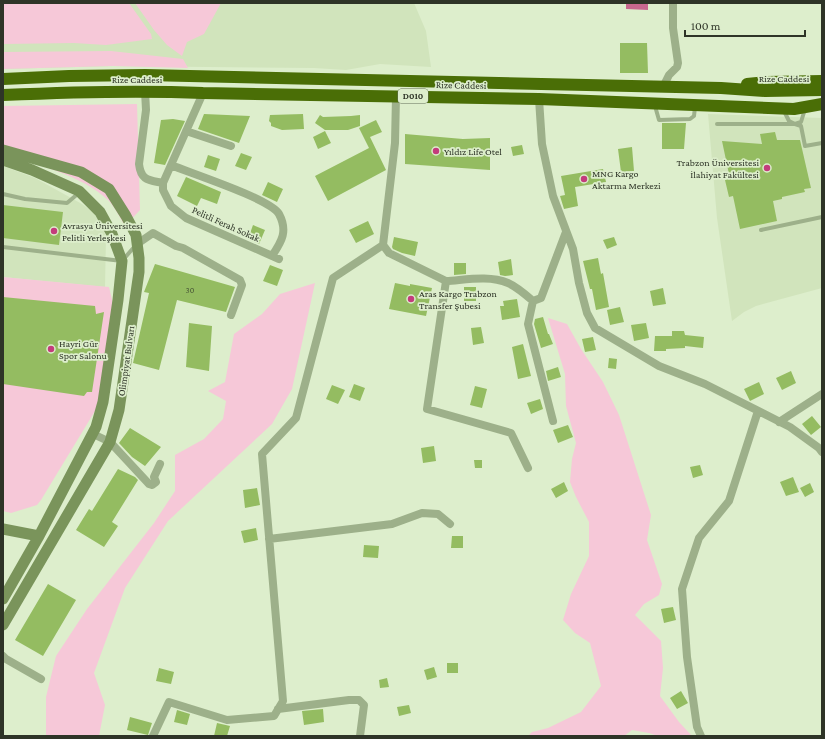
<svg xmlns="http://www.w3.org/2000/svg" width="825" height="739" font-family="'Crimson Pro',serif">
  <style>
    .built { fill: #d1e4bc }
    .green { fill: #f6c8d8 }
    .water { fill: #c7678e }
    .building { fill: #94bc61 }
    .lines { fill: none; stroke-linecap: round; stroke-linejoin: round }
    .lane { stroke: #9db08a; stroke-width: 4 }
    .street { stroke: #9db08a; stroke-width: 8 }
    .secondary { stroke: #7a945b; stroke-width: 11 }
    .highway { stroke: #4a6e06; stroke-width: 12 }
    .poi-dot { fill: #c33c7c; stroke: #dec; stroke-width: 1.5 }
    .labels { text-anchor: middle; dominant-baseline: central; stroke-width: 3.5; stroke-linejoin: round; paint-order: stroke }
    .number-label { font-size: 8px; fill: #485636 }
    .shield { fill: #dec; stroke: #626c58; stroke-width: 1 }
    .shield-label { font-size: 9px; font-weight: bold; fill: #2e3427 }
    .street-label { font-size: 10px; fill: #2e3427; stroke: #dec }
    .poi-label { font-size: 10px; fill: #2e3427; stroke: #dec; text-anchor: start }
  </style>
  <rect width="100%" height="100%" fill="#dec"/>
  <path class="built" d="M3 3H414L426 31 431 67 380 64 346 70 314 68 113 66 3 69Z
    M708 114 822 118V288L756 306 744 312 732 321 717 218Z
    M3 166 35 178 82 204 93 212 102 225 106 237 105 287 3 277Z"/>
  <path class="green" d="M3 3H129L151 34 152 39 106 45 74 43 3 44Z
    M135 3H221L204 34 187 42 182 56 167 45 154 30Z
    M111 51 183 59 188 68 113 66 3 69V52Z
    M137 104 140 210 125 226C120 218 115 207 108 200 83 176 36 164 3 153V106Z
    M3 277 109 287 113 304 98 406 41 500 37 505 11 513 3 511Z
    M315 283 292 389 272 424 168 521 125 588 94 673 105 705 99 736H46V697L56 656 87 609 154 523 175 491V455L204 439 223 419 226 401 208 391 225 382 234 334 262 314 280 294Z
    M548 318 567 324 581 349 603 382 619 415 651 515 647 540 662 584 659 595 644 604 635 615 661 641 663 668 660 696 679 722 692 736H658L649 733 632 730 624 736H528L532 732 548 728 581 712 601 686 590 643 575 633 563 620 571 594 589 556V522L576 497 570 482 572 459 576 443 566 406 565 374Z"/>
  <path class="water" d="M626 3H648V10L626 9Z"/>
  <path class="building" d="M620 43H647L648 73H620Z
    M204 114 250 116 239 143 198 129Z
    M303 114 304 129 282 130 271 126V123L269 121 270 115Z
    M320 115 323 117 351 116 360 115V126L348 130H325L315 123Z
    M173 119 185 121 165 165 154 163 161 120Z
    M376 120 382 132 370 137 386 170 328 201 315 176 369 148 359 128Z
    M662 123H686L684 149H662Z
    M325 131 331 143 318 149 313 137Z
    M775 132 777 140H800L811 188 804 189 805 192 782 197V199L773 201 777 221 740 229 733 196 729 197 725 180 730 179 722 141 762 144 760 134Z
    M405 134 463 139 490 138V170L405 164Z
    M522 145 524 154 513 156 511 147Z
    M632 147 634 171 621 172 618 149Z
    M241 153 252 157 246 170 235 166Z
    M208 155 220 159 216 171 204 167Z
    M603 169 606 182 575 187 578 206 564 209 560 196 565 195 561 176Z
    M186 177 221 192 217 204 201 198 197 206 177 196Z
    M268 182 283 189 277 202 262 195Z
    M3 205 63 212 59 245 3 238Z
    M368 221 374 234 356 243 349 230Z
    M253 225 265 230 259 244 248 239Z
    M394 237 418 242 415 256 402 253 393 249 392 247Z
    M614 237 617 245 607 249 603 240Z
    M598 258 601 274 603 273 609 307 596 310 592 289H590L583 261Z
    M511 259 513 275 505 276 500 275 498 262Z
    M454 263H466V274L454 275Z
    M155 264 235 287 226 312 177 300 159 370 133 363 149 293 144 292Z
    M270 265 283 270 277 286 263 281Z
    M395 283 410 286V284L432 288 426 316 389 309Z
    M464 287H476V301H464Z
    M663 288 666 304 653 306 650 291Z
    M3 297 95 306 96 314 104 312 92 392H87L84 396 3 384Z
    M517 299 520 317 502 320 500 306H504L503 301Z
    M620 307 624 322 610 325 607 310Z
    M543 317 548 334H549L553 344 541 348 534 324 535 319Z
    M189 323 212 326 209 371 186 367Z
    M646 323 649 338 634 341 631 325Z
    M481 327 484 343 473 345 471 328Z
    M672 331H684L685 335 704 337 703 348 685 346V348L666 349V351H654L655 336H672Z
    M593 337 596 350 585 352 582 339Z
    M523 344 531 376 518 379 512 347Z
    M609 358 617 359 616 369 608 368Z
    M558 367 561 377 548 381 546 371Z
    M791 371 796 383 782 390 776 378Z
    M759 382 764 394 750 401 744 389Z
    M354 384 365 388 360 401 349 397Z
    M332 385 345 390 338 404 326 399Z
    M475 386 487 389 482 408 470 405Z
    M540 399 543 409 531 414 527 403Z
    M812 416 821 427 811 435 802 424Z
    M568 425 573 437 558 443 553 430Z
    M130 428 161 447 145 466 132 457 119 443Z
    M434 446 436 461 423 463 421 448Z
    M474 460H482V468H475Z
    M700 465 703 475 693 478 690 467Z
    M118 469 135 477 138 480 112 522 118 526 104 547 76 530 89 509 92 511Z
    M793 477 799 492 786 496 780 482Z
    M564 482 568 491 556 498 551 489Z
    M810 483 814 492 805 497 800 488Z
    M257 488 260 505 245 508 243 490Z
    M256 528 258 540 244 543 241 531Z
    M452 536H463V548H451Z
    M364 545 379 546 378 558 363 557Z
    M48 584 76 600 43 656 15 640Z
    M673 607 676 620 664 623 661 609Z
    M447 663H458V673H447Z
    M434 667 437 677 427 680 424 670Z
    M159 668 174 672 171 684 156 681Z
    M387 678 389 687 380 688 379 680Z
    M681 691 688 703 677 709 670 698Z
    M409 705 411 713 399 716 397 707Z
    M323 709 324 722 304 725 302 711Z
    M177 710 190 714 187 725 174 722Z
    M130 717 152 723 148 735 127 730Z
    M217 723 230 726 227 736H214Z"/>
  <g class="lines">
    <path class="lane" d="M655 106 659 120 690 119 694 116 695 107
      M784 111 789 121 795 124 801 122 805 109
      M717 124H795L801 126 805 146 822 143
      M3 194 25 199 67 203 80 192
      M761 230 822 217
      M3 247 122 261 135 246"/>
    <path class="street" d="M663 87 669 75 677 67 678 63 673 28V3
      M145 91 146 110 139 164C141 181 149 180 163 183
      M203 93 163 183V190L171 206 186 218 279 259
      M539 99 542 144 553 196 573 249 579 283 587 313 595 328 659 366 705 384 790 427 819 448 822 452
      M186 131 231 146
      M171 165C190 173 271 199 279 214 288 231 282 241 272 256
      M137 244 153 233 176 246 183 248 240 280 242 285 231 315
      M383 245 389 253 446 281
      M533 301 528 324 553 421
      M779 422 822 394
      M93 434 110 442 149 484 152 485 156 482 154 477 160 464
      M528 468 511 433 427 409 446 281C465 280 489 275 508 283 517 287 525 294 533 301L541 298 566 232
      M269 539 392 524 422 513 438 514 450 524
      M3 656 6 659 41 679
      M278 709 349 700H359L364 705 360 736
      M153 736 169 702 227 720 274 716 283 701 262 454 296 418 333 278 383 245 395 143 396 96
      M701 736 697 727 687 657 682 589 699 538 729 501 758 411"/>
    <path class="secondary" d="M3 150 81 172 109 189 126 216 136 235 139 258V272L119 410 110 442 3 625
      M3 160 32 170 79 191 100 212 112 234 122 261 118 300 103 402 96 427 39 536 3 599
      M3 529 39 536"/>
    <path class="highway" d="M3 79 69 76 145 75 721 88 765 91 822 90
      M747 84 767 82 822 81
      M3 95C70 92 136 90 203 93L539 99 794 109 822 104"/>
  </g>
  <g class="poi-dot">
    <circle cx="436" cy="151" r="4"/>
    <circle cx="767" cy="168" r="4"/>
    <circle cx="584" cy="179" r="4"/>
    <circle cx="54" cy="231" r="4"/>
    <circle cx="411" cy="299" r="4"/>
    <circle cx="51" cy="349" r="4"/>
  </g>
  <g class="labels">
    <g class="number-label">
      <text x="190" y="290">30</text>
    </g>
    <rect class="shield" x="398" y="89" width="30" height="14" rx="3"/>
    <g class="shield-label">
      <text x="413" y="96">D010</text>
    </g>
    <g class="street-label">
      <text x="784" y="78">Rize Caddesi</text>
      <text x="137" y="79">Rize Caddesi</text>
      <text transform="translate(461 85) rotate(1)">Rize Caddesi</text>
      <text transform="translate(226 224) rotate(24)">Pelitli Ferah Sokak</text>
      <text transform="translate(126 361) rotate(-82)">Olimpiyat Bulvarı</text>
    </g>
    <g class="poi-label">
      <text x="444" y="151">Yıldız Life Otel</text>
      <text x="759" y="162" text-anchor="end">Trabzon Üniversitesi<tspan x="759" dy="12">İlahiyat Fakültesi</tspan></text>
      <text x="592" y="173">MNG Kargo<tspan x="592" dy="12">Aktarma Merkezi</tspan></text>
      <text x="62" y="225">Avrasya Üniversitesi<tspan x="62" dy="12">Pelitli Yerleşkesi</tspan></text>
      <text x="419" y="293">Aras Kargo Trabzon<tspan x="419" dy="12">Transfer Şubesi</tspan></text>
      <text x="59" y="343">Hayri Gür<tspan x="59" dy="12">Spor Salonu</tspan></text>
    </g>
  </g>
  <rect width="825" height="739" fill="none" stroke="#2e3427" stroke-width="8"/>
  <path d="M685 30v6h120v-6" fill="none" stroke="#2e3427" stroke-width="2"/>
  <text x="691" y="30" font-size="12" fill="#2e3427" stroke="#ddeecc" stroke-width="3" paint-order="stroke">100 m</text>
</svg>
